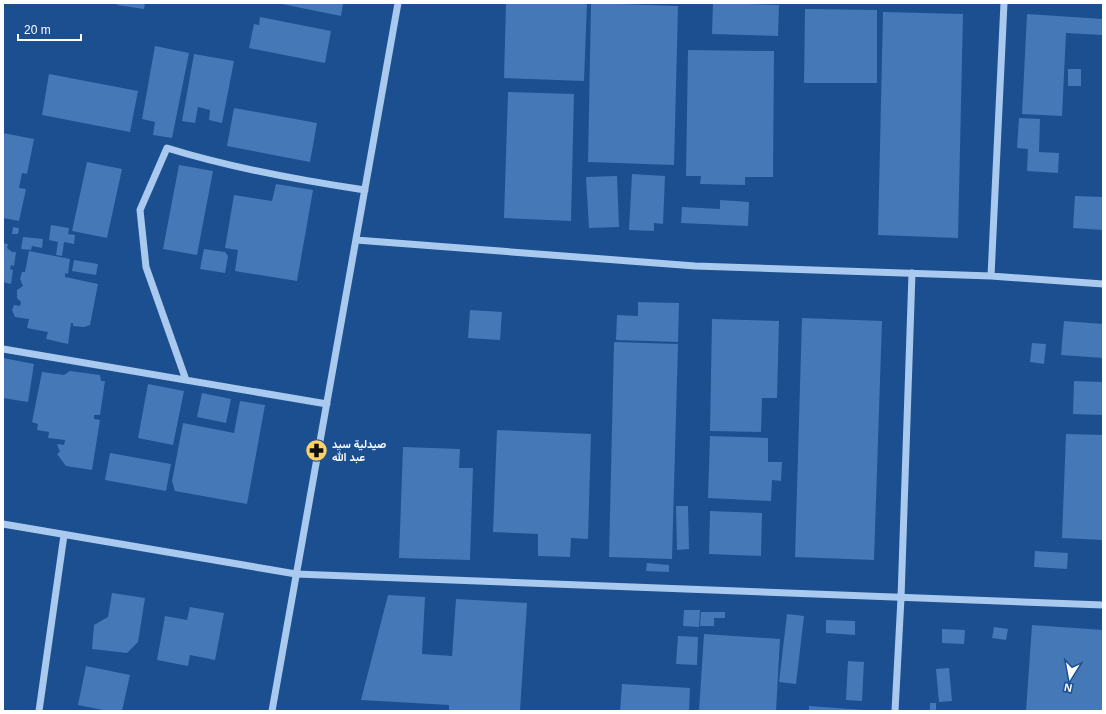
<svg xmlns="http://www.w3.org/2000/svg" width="1106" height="714" font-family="Helvetica,Vazirmatn,sans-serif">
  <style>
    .building { fill: #4478b7 }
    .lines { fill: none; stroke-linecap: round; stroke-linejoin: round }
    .minor { stroke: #a9c9ee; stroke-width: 7 }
    .labels { text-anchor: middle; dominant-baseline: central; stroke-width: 3; stroke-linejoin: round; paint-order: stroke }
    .poi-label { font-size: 11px; font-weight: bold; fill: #fff; stroke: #1b4f8f; text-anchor: start }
  </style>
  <rect width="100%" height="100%" fill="#1b4f8f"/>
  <path class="building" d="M118 3H145L144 9 117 5Z
    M277 3H343L341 16Z
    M506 3H587L584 81 504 78Z
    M591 3 678 6 674 165 588 162Z
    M713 3 779 5 778 36 712 34Z
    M805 9 877 10V83H804Z
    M883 12 963 14 958 238 878 235Z
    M1027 14 1103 19V35L1066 33 1062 116 1022 114Z
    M260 17 331 31 325 63 249 48 254 24 259 25Z
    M155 46 189 53 172 138 153 135 155 122 142 119Z
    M688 50 774 51 773 177H745V185L700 184 701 176H686Z
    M194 54 234 61 222 123 209 120 210 110 198 107 195 123 182 121Z
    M1068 69H1081V86H1068Z
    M49 74 138 91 130 132 42 115Z
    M508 92 574 94 571 221 504 218Z
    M234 108 317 123 310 162 227 146Z
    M1019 118 1040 119 1039 152 1059 153 1058 173 1027 171 1028 149 1017 148Z
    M3 133 34 139 27 174 22 173 19 188 26 189 19 221 3 218Z
    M87 162 122 169 107 238 72 231Z
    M179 165 213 171 197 255 163 249Z
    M632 174 665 176 663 224 654 223V231L629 230Z
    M617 176 619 227 589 228 586 177Z
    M276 184 313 190 297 281 235 271 238 250 225 248 234 195 272 201Z
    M1075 196 1103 197V230L1073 228Z
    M720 200 749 202 748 226 681 223 682 207 720 209Z
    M51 225 69 228 68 234 75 235 74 244 64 242 62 256 56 255 58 242 49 240Z
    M13 227 19 228 18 234H12Z
    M23 237 43 239 42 248 32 246 31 250 21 249Z
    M3 243 8 244 7 248 12 252H16L14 266 11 265 10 269 13 270 11 284 3 282Z
    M204 249 225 252 228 256 225 273 200 269Z
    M29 251 70 259 68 274 65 273V277L98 284 90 325 84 327 73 326V323H71L68 344 46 339 48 332 27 328 29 319 15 317 12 310 14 305 20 306 21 302 17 298V290L23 286 20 279 22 272H25Z
    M74 260 98 264 96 275 72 271Z
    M638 302 679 303 678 342 616 340 617 315 638 316Z
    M470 310 502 312 500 340 468 338Z
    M802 318 882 321 874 560 795 557Z
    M712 319 779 321 777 398H762L761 432 710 431Z
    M1064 321 1103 324V358L1061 355Z
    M614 342 678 344 672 559 609 557Z
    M1032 343 1046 344 1044 364 1030 362Z
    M3 358 34 364 28 402 3 398Z
    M70 371 100 375 101 381H105L100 415H94V419L100 420 92 470 66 466 57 454 60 452 57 444 64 445 65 440 48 438 49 432 37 430 38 424 32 422 42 372 64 375Z
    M1074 381 1103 382V415L1073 414Z
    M148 384 184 391 173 445 138 438Z
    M202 393 231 399 226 423 197 417Z
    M240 401 265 405 247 504 175 491 172 481 183 423 234 433Z
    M497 430 591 434 588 539 571 538 570 557 538 556V534L493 532Z
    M1066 434 1103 435V540L1062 538Z
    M710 436 768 438V462H782L781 481 772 480 771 501 708 498Z
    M403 447 460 449 459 468H473L470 560 399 558Z
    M110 453 171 464 166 491 105 480Z
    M676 506H688L689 549 677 550Z
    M710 511 762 513 761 556 709 554Z
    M1035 551 1068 553 1067 569 1034 567Z
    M647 563 669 565V572L646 571Z
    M112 593 145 598 138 642 127 653 92 649 94 625 108 617Z
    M388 595 425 597 422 654 452 656 456 599 527 603 520 711H449V705L361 700Z
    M190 607 224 613 215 660 190 655 188 666 157 660 165 616 187 620Z
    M684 610H700L699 627 683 626Z
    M701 612H725V618H714V626H700Z
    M787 614 804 616 796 684 779 682Z
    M826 620 855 621V635L826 633Z
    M1032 625 1103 630V711H1026Z
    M994 627 1008 629 1006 640 992 638Z
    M942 629 965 630 964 644 942 643Z
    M704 634 780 639 776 711H699Z
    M678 636 698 637 697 665 676 664Z
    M848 661 864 662 862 701 846 700Z
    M86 666 130 675 122 711H108L78 705Z
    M949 668 952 701 939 702 936 669Z
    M622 684 690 688 689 711H620Z
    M930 703H936V711H930Z
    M809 706 863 710V711H809Z"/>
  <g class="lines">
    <path class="minor" d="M356 240 695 266 991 276 1103 284
      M991 276 1004 3
      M3 349 327 404
      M186 380 146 267 140 210 167 148C231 168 298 180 365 190
      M3 524 296 574 1103 605
      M39 711 64 535
      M272 711 398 3
      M895 711 901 598 912 273"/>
  </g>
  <defs>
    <symbol id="pharmacy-disc" viewBox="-11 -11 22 22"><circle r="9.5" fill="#ffd166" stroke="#1b4f8f"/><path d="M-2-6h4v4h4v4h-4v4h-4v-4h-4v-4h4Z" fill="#111"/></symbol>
  </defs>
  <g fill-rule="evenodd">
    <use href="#pharmacy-disc" x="304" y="438" width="25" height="25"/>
  </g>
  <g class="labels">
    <g class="poi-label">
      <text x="332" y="444">صيدلية سيد<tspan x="332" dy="13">عبد الله</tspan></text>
    </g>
  </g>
  <rect width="1106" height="714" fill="none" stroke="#ffffff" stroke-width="8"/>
  <g transform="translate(1070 678) rotate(191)" stroke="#1b4f8f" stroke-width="3" paint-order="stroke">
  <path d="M0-3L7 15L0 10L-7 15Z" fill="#ffffff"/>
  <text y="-6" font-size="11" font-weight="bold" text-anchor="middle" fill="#ffffff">N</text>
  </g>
  <path d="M18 34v6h63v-6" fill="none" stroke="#ffffff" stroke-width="2"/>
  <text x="24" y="34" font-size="12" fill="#ffffff" stroke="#1b4f8f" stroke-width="3" paint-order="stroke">20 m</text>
</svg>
